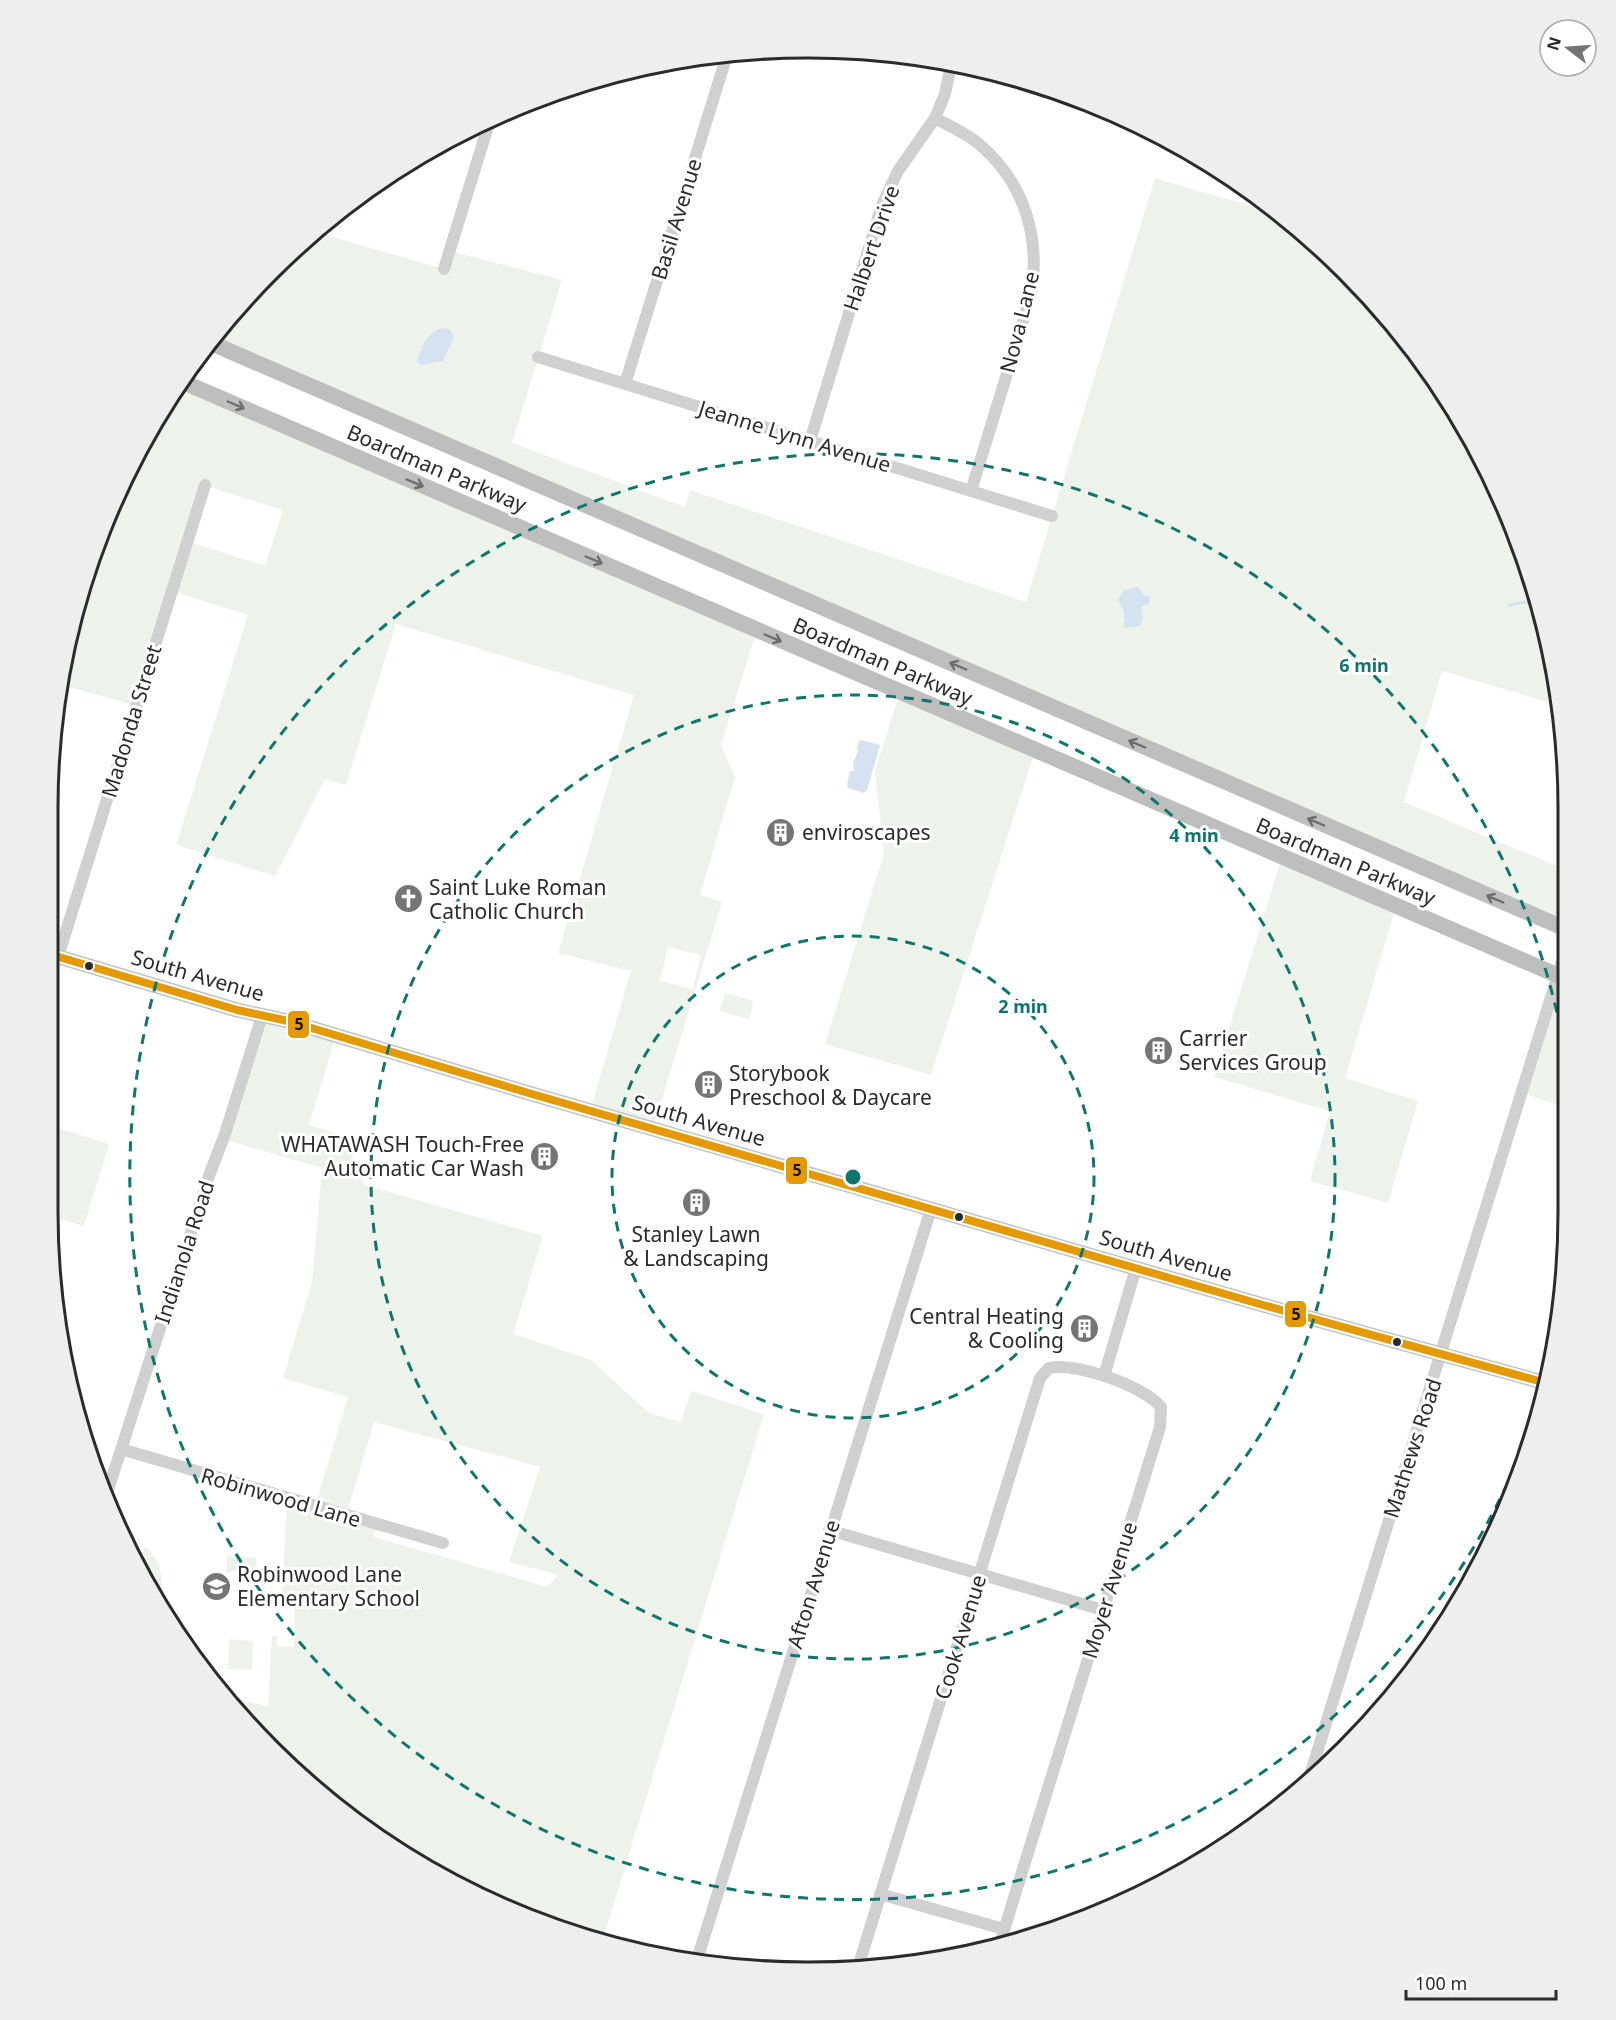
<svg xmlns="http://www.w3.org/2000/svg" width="1616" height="2020" font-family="'Noto Sans',sans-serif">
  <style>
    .green { fill: #edf3ea; fill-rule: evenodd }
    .water { fill: #d5e3f1 }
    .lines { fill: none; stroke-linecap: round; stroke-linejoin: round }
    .stream { stroke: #d5e3f1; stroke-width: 3 }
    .minor { stroke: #d0d0d0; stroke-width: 12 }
    .major { stroke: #c4c4c4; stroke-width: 15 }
    .highway { stroke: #bebebe; stroke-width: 16 }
    .bus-1-casing { stroke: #fff; stroke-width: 12 }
    .bus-1 { stroke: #e39a04; stroke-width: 8 }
    .oneway { stroke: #6d6d6d }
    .ring { fill: none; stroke: #0f766e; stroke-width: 3; stroke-dasharray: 10 8 }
    .bus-dot { fill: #2b2b2b; stroke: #fff; stroke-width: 2 }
    .labels { text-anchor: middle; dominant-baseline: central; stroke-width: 6; stroke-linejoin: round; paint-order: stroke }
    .street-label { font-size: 21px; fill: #2b2b2b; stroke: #fff }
    .poi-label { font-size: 21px; fill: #2b2b2b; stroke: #fff; text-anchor: start }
    .rim { fill: none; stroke: #2b2b2b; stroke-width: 3 }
    .centre { fill: #0f766e; stroke: #fff; stroke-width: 3 }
    .ring-label { font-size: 18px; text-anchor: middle; font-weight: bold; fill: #0f766e; stroke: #fff; stroke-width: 6; stroke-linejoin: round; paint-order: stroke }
    .line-badge { stroke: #fff; stroke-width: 2 }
    .pale-badge-label { font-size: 16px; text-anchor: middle; font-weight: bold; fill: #111 }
  </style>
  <rect width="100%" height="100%" fill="#fff"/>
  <path class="green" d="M1155 178 1278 214 1309 236 1411 345 1489 472 1542 611 1558 705 1442 671 1404 802 1566 870V929L211 343 237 307 316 232 444 269 450 251 562 280 512 443 685 507 690 490 1026 602ZM454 336 446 355 417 361 426 340Z
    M183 382 757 630 721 745 735 777 700 895 722 902 653 1129 590 1111 631 971 558 953 634 695 396 624 346 785 325 779 275 876 176 845 248 615 172 591 136 706 59 684 63 659 106 517 150 428ZM206 486 283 510 265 566 187 541ZM668 947 701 955 693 989 660 981Z
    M900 692 1035 751 931 1075 825 1044 884 853 875 771Z
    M1282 857 1396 907 1345 1078 1418 1101 1388 1203 1310 1181 1330 1111 1214 1077Z
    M1558 975 1566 979V1107L1522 1093Z
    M725 993 754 1001 749 1019 720 1011Z
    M262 1016 336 1035 309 1125 345 1136 364 1185 543 1236 513 1334 591 1360 649 1413 681 1422 691 1391 764 1414 602 1942 428 1870 270 1749 230 1696 268 1707 272 1636H277V1646L294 1647 295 1594H292L291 1600 282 1599 286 1512 290 1500 315 1507 348 1397 283 1378 312 1282 322 1168 223 1139ZM374 1422 540 1467 509 1562 558 1575 547 1587 374 1537 377 1525 346 1516Z
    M48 1125 109 1144 84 1226 48 1215Z
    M145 1546C160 1560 165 1575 160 1595L150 1592 139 1566Z
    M227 1556 256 1558 257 1572 230 1571V1573L226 1572Z
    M229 1639 253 1641 252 1670 228 1669Z"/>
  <path class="water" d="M442 328 449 329 454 337 443 361 420 365 417 361C422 347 427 332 442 328Z
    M1138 587 1145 596 1150 597 1149 604 1141 606 1143 620 1139 626 1123 628C1126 617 1124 610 1118 600L1124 590Z
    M861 740 880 745 867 790 864 793 848 788 847 785 850 771H854L853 764 858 751 857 748 859 741Z"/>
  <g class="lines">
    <path class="stream" d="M1509 605 1525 602 1540 607"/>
    <path class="minor" d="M935 118C950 126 966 133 979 144 1025 183 1042 240 1030 299L971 491
      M444 269 490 120
      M538 357 1052 516
      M625 384 727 55
      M810 441 882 205 898 171 935 118 945 94 951 65
      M58 957 205 485
      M1104 1376 1136 1268
      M121 1449 443 1543
      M108 1490 210 1173 225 1134 262 1016
      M829 1530 1103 1610
      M1310 1775 1566 949
      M880 1894 1004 1929
      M697 1960 931 1209
      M859 1964 1040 1378 1049 1368C1076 1362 1144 1386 1161 1407L1160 1427 1000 1943"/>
    <path class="major" d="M49 954 237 1010 288 1021 532 1094 1263 1305 1546 1383"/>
    <path class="highway" d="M211 343 1566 929
      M183 382 1566 979"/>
    <defs>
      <path id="bus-1" d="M49 954 237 1010 288 1021 532 1094 1263 1305 1546 1383"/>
    </defs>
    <use href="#bus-1" class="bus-1-casing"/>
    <use href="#bus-1" class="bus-1"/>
  </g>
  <defs><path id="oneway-shaft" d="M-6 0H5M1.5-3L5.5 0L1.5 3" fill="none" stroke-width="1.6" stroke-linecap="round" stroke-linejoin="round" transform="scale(1.5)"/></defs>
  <g class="oneway">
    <use href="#oneway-shaft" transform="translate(236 405) rotate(23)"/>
    <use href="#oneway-shaft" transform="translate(415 483) rotate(23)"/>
    <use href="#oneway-shaft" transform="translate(594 560) rotate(23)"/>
    <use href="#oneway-shaft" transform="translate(773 638) rotate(23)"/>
    <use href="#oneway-shaft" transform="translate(958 666) rotate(-157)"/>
    <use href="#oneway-shaft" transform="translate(1137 744) rotate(-157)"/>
    <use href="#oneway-shaft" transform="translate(1316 822) rotate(-157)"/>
    <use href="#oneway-shaft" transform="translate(1495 899) rotate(-157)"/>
  </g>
  <g class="ring">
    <circle cx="853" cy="1177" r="241"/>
    <circle cx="853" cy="1177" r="482"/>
    <path d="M1546 1382A723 723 0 1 1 1566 1058"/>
  </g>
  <defs>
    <symbol id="building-disc" viewBox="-11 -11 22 22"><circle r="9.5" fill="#757575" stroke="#fff"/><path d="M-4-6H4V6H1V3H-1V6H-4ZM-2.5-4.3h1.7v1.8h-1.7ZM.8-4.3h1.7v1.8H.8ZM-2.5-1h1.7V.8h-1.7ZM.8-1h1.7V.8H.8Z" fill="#fff"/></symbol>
    <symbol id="church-disc" viewBox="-11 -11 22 22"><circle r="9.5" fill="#757575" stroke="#fff"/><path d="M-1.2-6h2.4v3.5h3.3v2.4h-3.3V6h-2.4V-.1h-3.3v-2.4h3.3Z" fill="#fff"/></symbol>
    <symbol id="school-disc" viewBox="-11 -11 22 22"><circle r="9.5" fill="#757575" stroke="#fff"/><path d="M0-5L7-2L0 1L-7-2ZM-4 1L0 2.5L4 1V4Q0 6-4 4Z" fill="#fff"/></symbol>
  </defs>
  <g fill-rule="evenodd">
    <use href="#building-disc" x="764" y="816" width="33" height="33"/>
    <use href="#church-disc" x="392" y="882" width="33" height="33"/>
    <use href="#building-disc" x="1142" y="1034" width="33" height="33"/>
    <use href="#building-disc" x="692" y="1068" width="33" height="33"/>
    <use href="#building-disc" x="528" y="1140" width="33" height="33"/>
    <use href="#building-disc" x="680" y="1186" width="33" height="33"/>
    <use href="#building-disc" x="1068" y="1312" width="33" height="33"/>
    <use href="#school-disc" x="200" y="1570" width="33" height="33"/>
  </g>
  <g class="bus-dot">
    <circle cx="89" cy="966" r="5"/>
    <circle cx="959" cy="1217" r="5"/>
    <circle cx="1397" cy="1342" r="5"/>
  </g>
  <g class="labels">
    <g class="street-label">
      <text transform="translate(676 219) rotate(-73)">Basil Avenue</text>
      <text transform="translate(871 248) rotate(-71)">Halbert Drive</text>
      <text transform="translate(1019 322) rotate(-76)">Nova Lane</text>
      <text transform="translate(795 436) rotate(17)">Jeanne Lynn Avenue</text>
      <text transform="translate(437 468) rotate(23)">Boardman Parkway</text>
      <text transform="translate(883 661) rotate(23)">Boardman Parkway</text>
      <text transform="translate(131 721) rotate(-73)">Madonda Street</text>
      <text transform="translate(1346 861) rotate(23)">Boardman Parkway</text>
      <text transform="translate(198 975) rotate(16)">South Avenue</text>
      <text transform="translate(699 1120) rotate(16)">South Avenue</text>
      <text transform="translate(184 1252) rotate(-72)">Indianola Road</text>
      <text transform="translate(1166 1255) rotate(16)">South Avenue</text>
      <text transform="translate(1412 1448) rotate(-72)">Mathews Road</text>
      <text transform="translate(281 1497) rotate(16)">Robinwood Lane</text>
      <text transform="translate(813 1584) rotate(-73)">Afton Avenue</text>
      <text transform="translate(1109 1590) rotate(-73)">Moyer Avenue</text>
      <text transform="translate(960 1637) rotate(-73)">Cook Avenue</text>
    </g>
    <g class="poi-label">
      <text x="802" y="832">enviroscapes</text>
      <text x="429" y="887">Saint Luke Roman<tspan x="429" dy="24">Catholic Church</tspan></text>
      <text x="1179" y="1038">Carrier<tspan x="1179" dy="24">Services Group</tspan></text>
      <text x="729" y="1073">Storybook<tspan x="729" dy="24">Preschool &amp; Daycare</tspan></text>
      <text x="524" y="1144" text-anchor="end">WHATAWASH Touch-Free<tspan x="524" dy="24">Automatic Car Wash</tspan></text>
      <text x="696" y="1234" text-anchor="middle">Stanley Lawn<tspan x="696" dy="24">&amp; Landscaping</tspan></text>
      <text x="1064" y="1316" text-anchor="end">Central Heating<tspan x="1064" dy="24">&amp; Cooling</tspan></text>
      <text x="237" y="1574">Robinwood Lane<tspan x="237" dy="24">Elementary School</tspan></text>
    </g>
  </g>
  <path d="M0 0H1616V2020H0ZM808 58H808A750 750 0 0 1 1558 808V1212A750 750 0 0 1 808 1962H808A750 750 0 0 1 58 1212V808A750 750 0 0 1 808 58Z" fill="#eee" fill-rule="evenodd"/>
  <path class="rim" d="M808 58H808A750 750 0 0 1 1558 808V1212A750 750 0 0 1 808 1962H808A750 750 0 0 1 58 1212V808A750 750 0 0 1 808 58Z"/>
  <circle cx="853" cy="1177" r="9" class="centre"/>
  <g class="ring-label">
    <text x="1364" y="672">6 min</text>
    <text x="1194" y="842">4 min</text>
    <text x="1023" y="1013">2 min</text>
  </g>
  <g class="line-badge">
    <rect x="287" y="1010" width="23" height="29" rx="6" fill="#e39a04"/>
    <rect x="785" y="1156" width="23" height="29" rx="6" fill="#e39a04"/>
    <rect x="1284" y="1300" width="23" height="28" rx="6" fill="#e39a04"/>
  </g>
  <g class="pale-badge-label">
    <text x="299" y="1030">5</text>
    <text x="797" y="1176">5</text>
    <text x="1296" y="1320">5</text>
  </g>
  <g transform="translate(1568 48) rotate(287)"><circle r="28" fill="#ffffff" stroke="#aaaaaa" stroke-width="1.5"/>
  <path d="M0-4.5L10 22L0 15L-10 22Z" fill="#757575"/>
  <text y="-9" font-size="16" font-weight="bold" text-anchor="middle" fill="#2b2b2b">N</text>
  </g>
  <path d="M1406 1990v9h150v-9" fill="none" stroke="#2b2b2b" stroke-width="3"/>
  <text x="1415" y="1990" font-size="18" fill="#2b2b2b" stroke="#ffffff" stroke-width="4.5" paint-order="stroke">100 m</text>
</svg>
